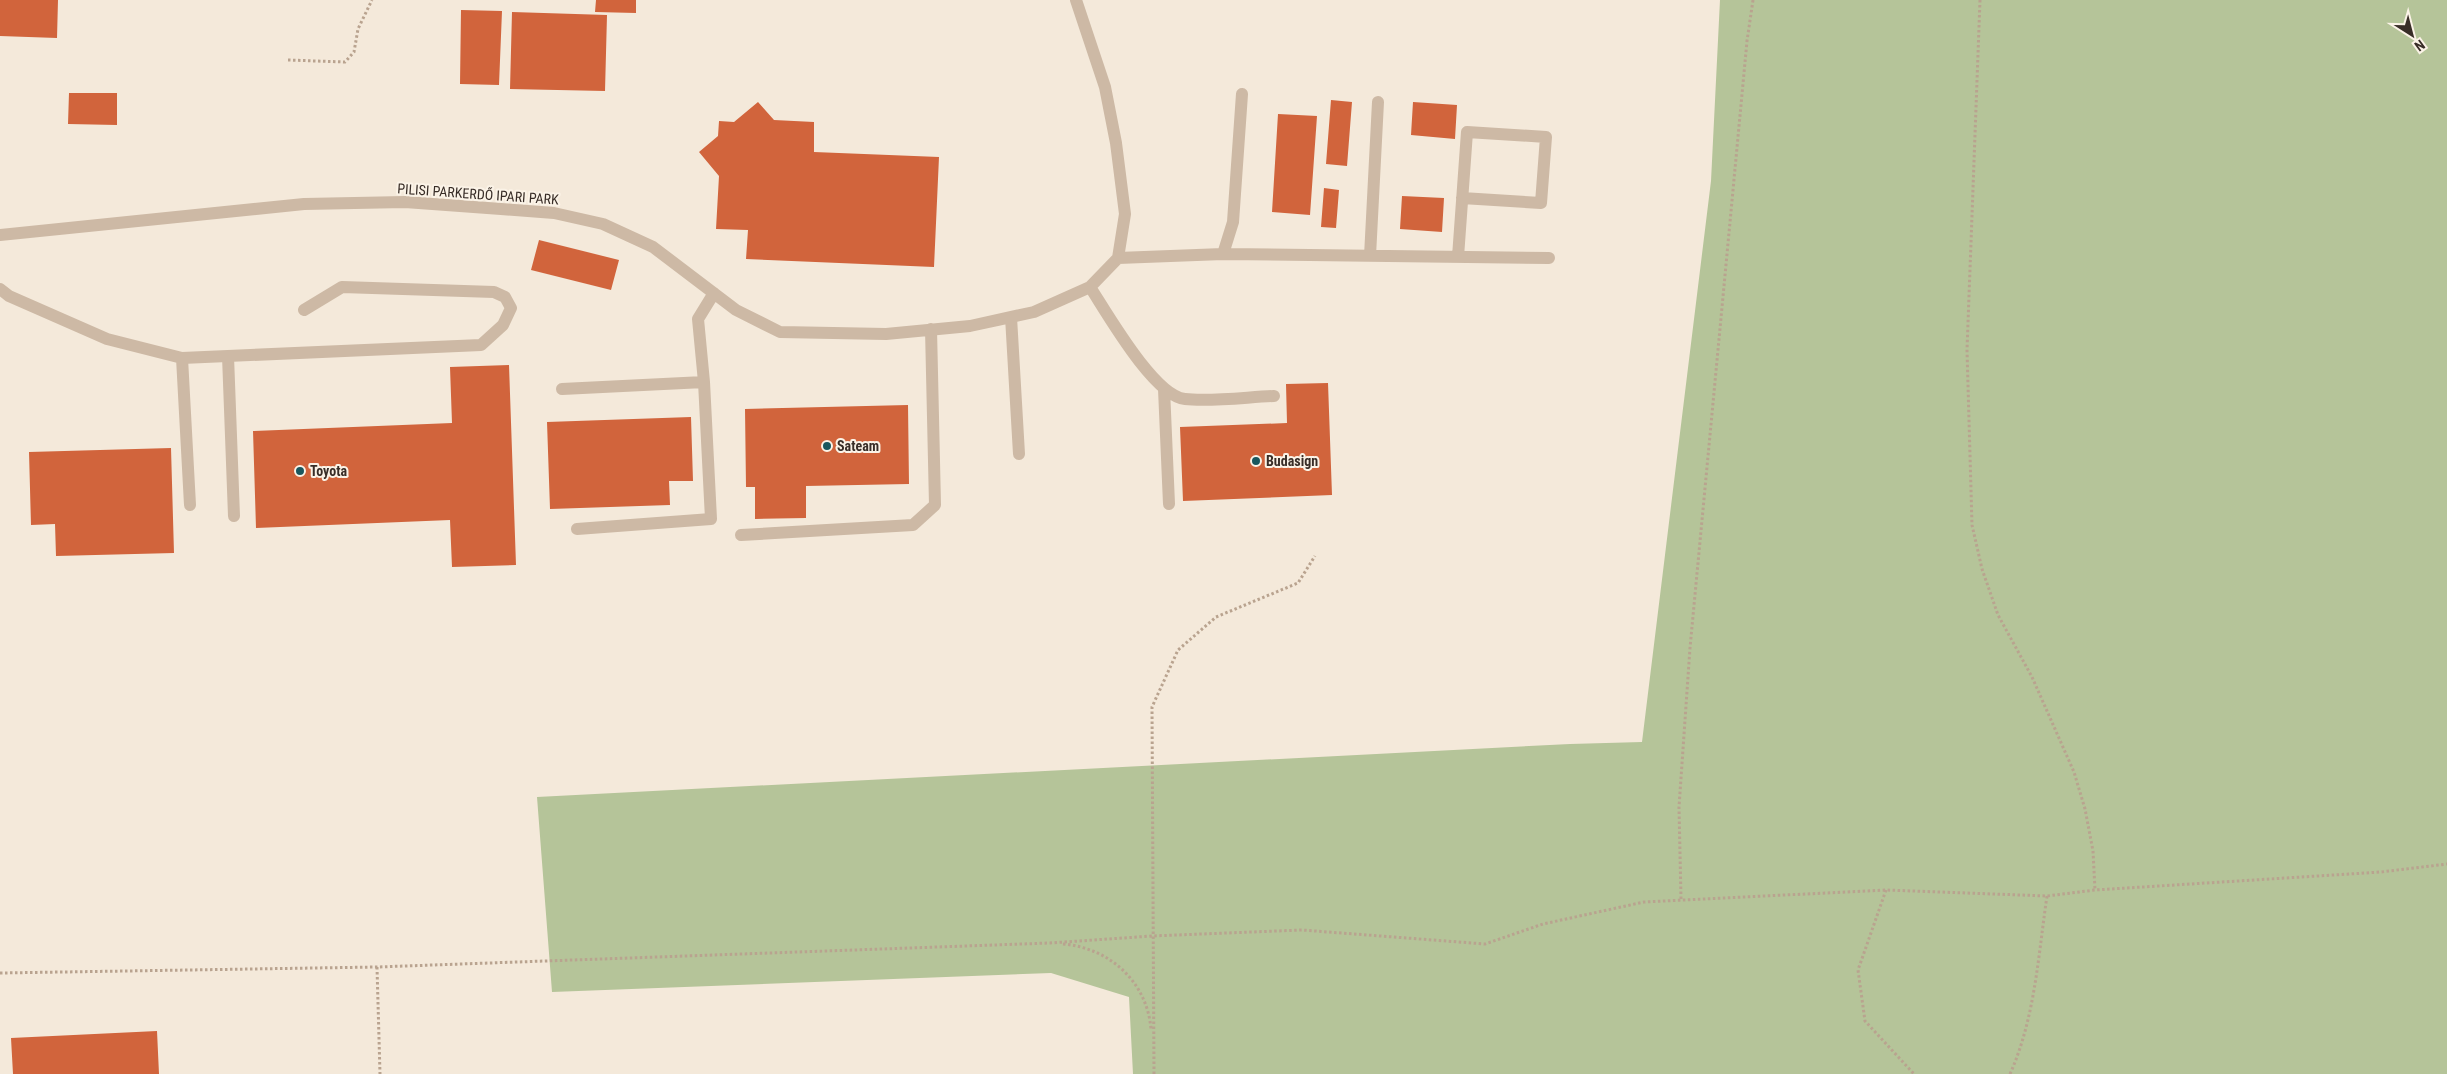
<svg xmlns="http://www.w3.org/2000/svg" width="2447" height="1074" font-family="'Roboto Condensed',sans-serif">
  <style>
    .green { fill: #b5c499 }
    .building { fill: #d1643c }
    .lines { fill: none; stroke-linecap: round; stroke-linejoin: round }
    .path { stroke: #b9a38f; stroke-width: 3; stroke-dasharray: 2.5 2.5; stroke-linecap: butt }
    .minor { stroke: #cdb9a5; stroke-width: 12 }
    .poi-dot { fill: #19575e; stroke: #fbf3e7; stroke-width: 2 }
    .labels { text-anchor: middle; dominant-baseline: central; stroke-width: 4; stroke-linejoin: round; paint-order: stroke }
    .street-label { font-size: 14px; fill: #382d27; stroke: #fbf3e7 }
    .poi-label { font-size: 14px; font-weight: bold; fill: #382d27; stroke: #fbf3e7; text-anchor: start }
  </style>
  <rect width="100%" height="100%" fill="#f4e9da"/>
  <path class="green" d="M1720 0H2447V1074H1133L1129 997 1051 973 552 992 537 797 1570 744 1642 742 1711 181Z"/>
  <path class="building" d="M0 0H58L57 38 0 36Z
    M596 0H636V13L595 12Z
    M461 10 502 11 499 85 460 84Z
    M512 12 607 15 605 91 510 89Z
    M69 93H117V125L68 124Z
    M1331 100 1352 102 1347 166 1326 164Z
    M758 102 774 120 814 122V152L939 157 934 267 746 259 748 230 716 229 719 176 699 152 718 136 719 121 734 122Z
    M1413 102 1457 105 1455 139 1411 135Z
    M1278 114 1317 116 1310 215 1272 212Z
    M1324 188 1339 190 1336 228 1321 227Z
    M1402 196 1444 198 1442 232 1400 229Z
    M539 240 619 260 611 290 531 270Z
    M509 365 516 565 452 567 450 520 256 528 253 431 452 423 450 367Z
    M1328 383 1332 495 1183 501 1180 427 1287 423 1286 384Z
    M908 405 909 484 806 486V518L755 519V487H746L745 409Z
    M691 417 693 481H669L670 505 550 509 547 422Z
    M171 448 174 553 56 556 55 524 31 525 29 452Z
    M157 1031 159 1074H13L11 1038Z"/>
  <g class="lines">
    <path class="path" d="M1980 0 1967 350 1972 525 1982 569 1998 615 2032 677 2074 772 2085 809 2093 851 2095 890
      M288 60 345 62 354 52 358 29 372 0
      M1886 890 1858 970 1865 1021 1914 1074
      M1681 899 1679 807 1690 648 1747 41 1753 0
      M1063 944C1110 948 1147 982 1151 1029
      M377 967 380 1074
      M0 973 377 967 1050 943 1152 936 1302 930 1485 944 1543 924 1644 902 1886 890 2047 896 2095 890 2381 872 2447 864
      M1154 1074 1152 707 1178 650 1216 617 1298 583 1315 556
      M2010 1074C2035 1018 2038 957 2047 896"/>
    <path class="minor" d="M0 235 304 204 405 202 501 209 554 213 603 224 653 247 736 310 780 332 886 334 970 326 1034 312 1090 287 1118 258 1125 214 1116 143 1105 87 1076 0
      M1223 254 1233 222 1242 94
      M1370 256 1378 102
      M1458 257 1467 132 1546 137 1541 203 1462 198
      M1118 258 1223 254 1549 258
      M1090 287C1107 313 1154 396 1185 399 1210 402 1248 397 1274 396
      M0 289 9 296 107 339 182 358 481 345 503 325 511 308 505 297 494 292 342 287 304 310
      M1011 317 1019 454
      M228 356 234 516
      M182 358 190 505
      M562 389 704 382 698 319 714 293
      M1164 389 1169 504
      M577 529 711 519 704 382
      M741 535 913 525 935 505 931 329"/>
  </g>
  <g class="poi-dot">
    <circle cx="827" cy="446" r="5"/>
    <circle cx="1256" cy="461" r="5"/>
    <circle cx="300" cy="471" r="5"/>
  </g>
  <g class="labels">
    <g class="street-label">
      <text transform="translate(478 194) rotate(4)">PILISI PARKERDŐ IPARI PARK</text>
    </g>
    <g class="poi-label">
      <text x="837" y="446">Sateam</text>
      <text x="1266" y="461">Budasign</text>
      <text x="310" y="471">Toyota</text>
    </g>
  </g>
  <g transform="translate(2412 35) rotate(144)" stroke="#fbf3e7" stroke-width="4" paint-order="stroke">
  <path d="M0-4L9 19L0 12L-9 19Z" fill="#382d27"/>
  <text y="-8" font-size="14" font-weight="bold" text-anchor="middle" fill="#382d27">N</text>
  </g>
</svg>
